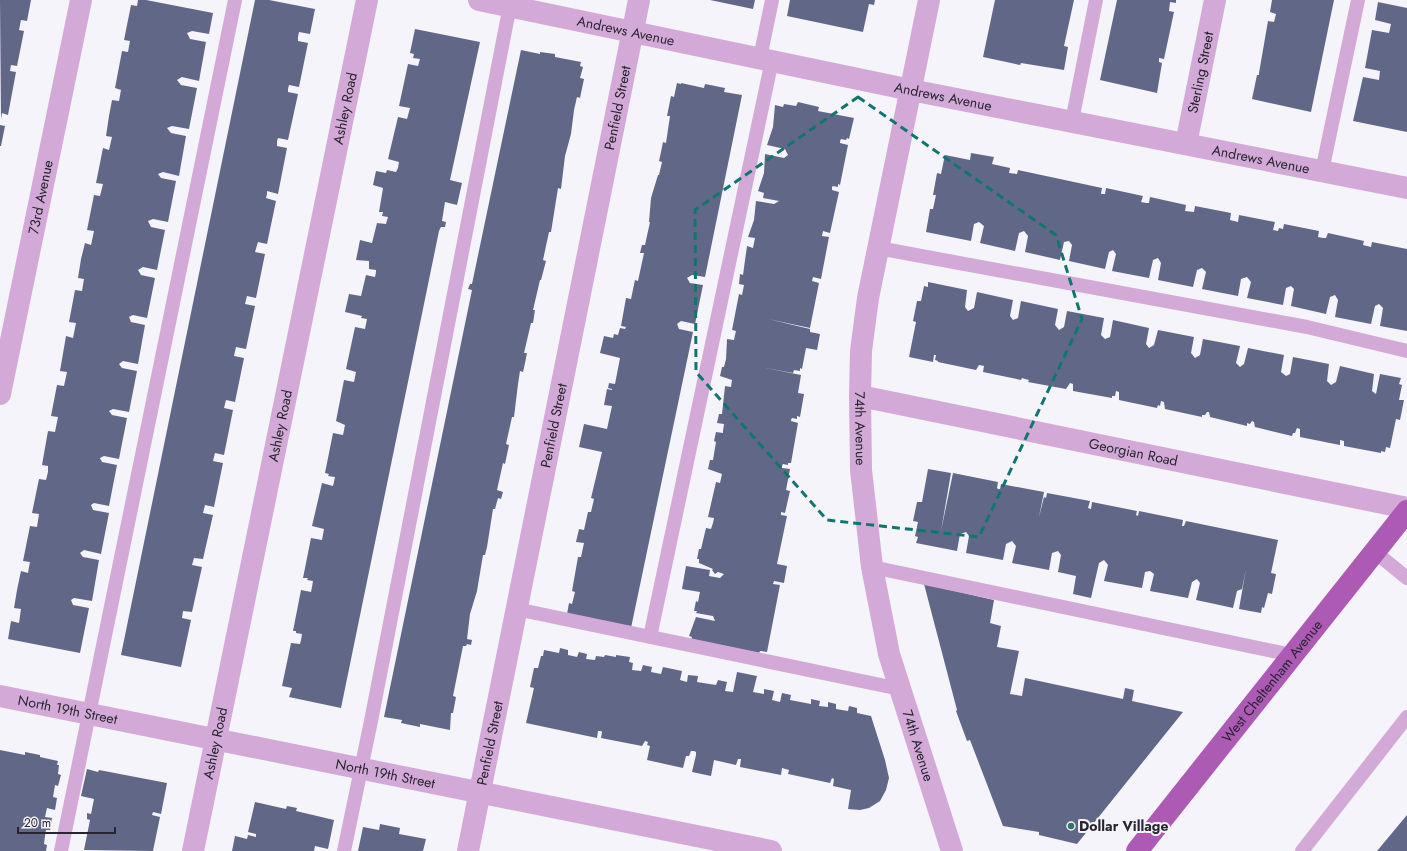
<svg xmlns="http://www.w3.org/2000/svg" width="1407" height="851" font-family="Jost,sans-serif">
  <style>
    .building { fill: #616887 }
    .lines { fill: none; stroke-linecap: round; stroke-linejoin: round }
    .service { stroke: #d3aad7; stroke-width: 14 }
    .minor { stroke: #d3aad7; stroke-width: 22 }
    .tertiary { stroke: #d3aad7; stroke-width: 22 }
    .trunk { stroke: #ac5ab4; stroke-width: 22 }
    .marked { fill: none; stroke: #0f766e; stroke-width: 3; stroke-dasharray: 8 5; stroke-linejoin: round }
    .poi-dot { fill: #347666; stroke: #f6f4fb; stroke-width: 1.5 }
    .labels { text-anchor: middle; dominant-baseline: central; stroke-width: 4; stroke-linejoin: round; paint-order: stroke }
    .street-label { font-size: 14px; fill: #282431; stroke: #f6f4fb }
    .poi-label { font-size: 14px; font-weight: bold; fill: #282431; stroke: #f6f4fb; text-anchor: start }
  </style>
  <rect width="100%" height="100%" fill="#f6f4fb"/>
  <path class="building" d="M0 0H31L27 21 21 20 19 30 24 31 17 66 11 65 10 71 16 72 8 115 2 113 1 119Z
    M138 0H146L213 13 209 34 192 31 187 33 190 39 206 42 199 81 182 77 177 80 181 85 197 88 189 129 172 126 167 128 171 133 186 136 179 176 163 172 158 174 161 178 176 181 168 222 153 219 148 221 151 227 165 230 157 270 143 267 138 270 141 275 155 278 147 318 133 315 129 317 131 322 145 325 138 364 123 361 119 364 122 368 137 371 129 412 113 409 109 411 112 415 127 418 119 459 104 456 100 458 102 462 117 465 109 506 94 503 91 505 93 510 109 513 101 554 84 550 80 553 83 557 99 560 92 601 74 598 71 600 73 605 89 608 80 653 8 639 11 621 19 623 21 609 14 608 17 590 21 571 28 573 29 567 30 562 23 561 30 526 37 527 39 514 32 513 39 479 46 480 48 472V466L42 465 48 431 55 432 58 417 51 416 57 385 64 386 67 372 60 371 66 336 73 338 76 323 69 322 75 290 82 291 84 279 78 278 81 259 85 243 91 245 94 231 87 230 94 195 100 196 103 184 96 183 103 148 109 150 112 137 106 136 109 116 112 100 119 101 121 90 115 88 122 51 128 52 130 41 124 40 131 5 137 6Z
    M255 0H269L315 9 310 34 299 32 298 37V41L308 43 299 87 289 85 288 89V92L298 94 288 140 278 138 277 141V146L287 148 278 194 267 191V194L266 198 276 201 267 244 258 242 255 252 265 254 256 298 247 296 245 304 255 306 246 349 236 347 234 356 244 358 235 402 226 400 224 408 233 410 224 455 215 453 213 461 223 463 214 507 205 505 203 513 213 515 203 559 194 558 192 565 202 567 192 612 183 611 182 618 191 620 181 667 121 655Z
    M710 0H755L753 9Z
    M790 0H875L874 5 869 4 863 32 787 16Z
    M995 0H1074L1064 46 1068 47 1064 70 1021 63 1020 65 983 57Z
    M1117 0H1176V3L1170 2 1169 11 1174 12 1164 59 1159 58V62L1162 63 1157 93 1100 80Z
    M1272 0H1334L1311 112 1252 99 1257 75H1259V73L1268 21 1274 22 1276 14 1270 12Z
    M1378 2 1407 8V132L1353 121 1363 77 1379 80 1380 71 1365 68 1372 30 1389 33 1391 24 1375 20Z
    M415 29 480 42 450 180 462 183 457 205 445 202 442 221 446 222 445 227H441L439 231 341 708 289 697 292 688 282 686 291 643 300 644 301 640 302 634 296 633V631H293L301 590 311 592 312 587 313 581 307 580 308 578H303L311 538 322 540 324 529 312 526 322 483 333 486 335 477 328 476 329 474 325 473 333 433 343 435 345 425 336 421 344 380 354 382 356 372 346 369 355 327 365 329 367 319 361 318 362 316 345 312 349 294 361 296 366 275 375 277 376 272V270L369 269V261L356 260 360 240 372 243 377 223 386 224 388 217 382 216 383 212H379L383 188 373 185 376 171 386 173 387 170 396 172 398 168 399 162 388 159 398 117 407 119 410 108 399 106 408 64 418 66 420 59 413 58 414 54 410 53Z
    M521 50 540 54V52L555 54V57L581 62 580 66 583 67 580 78 584 79 580 98 577 97 574 110 571 134 565 156 561 189 558 188 551 232H549L543 260 546 261 541 280H540L533 310H535L533 323H531L524 353H527L525 363 523 372 520 371 518 384 514 417H512L506 444 509 445 505 464 503 463 497 490 503 492 501 499 498 498 495 509H493L487 547 485 555H483L477 591 470 614 467 639 472 640 471 645 467 644 466 646H463L453 696 456 697 453 713H451L450 730 420 724V727L401 723 402 720 384 717 472 290 468 289 470 284H472Z
    M677 83 681 84V83L704 88 705 84 725 88 724 92 742 95 705 277 692 275 687 278 690 283 703 285 695 324 681 321 677 324 679 329 693 332 631 628 567 614 569 603 572 604 575 592 572 591 578 557H581L584 543 576 542 579 529 584 530 588 512H591L594 499 591 498 602 452 579 447 584 424 607 429 612 406 604 405 607 389 612 390V389L608 388 609 383 615 384 620 358 600 353 604 336 613 338 614 334 618 335 620 328 625 329 626 327 621 326 626 298 631 299 635 280 638 281 644 253H640L642 245H645L650 222H649L651 198 658 175H659L662 162 659 161 661 152 663 142 666 143 670 116H667L671 96 674 97Z
    M798 102 819 107 818 111 854 118 849 139 847 138 846 140 841 139 840 141V143L848 145 840 185 838 184V187L833 186 832 187V190L839 192 830 233 823 231 822 236 829 237 821 279 813 277 812 281 819 283 810 328 768 319 810 329V332L820 334 817 350 806 348 802 369 800 368V371L794 370 793 373 761 367 801 375 798 393 804 394 800 417 797 416V419L792 418 791 420V421L798 423 791 463H788V465L783 464 782 466V468L790 469 786 490 790 491 785 513 781 512V515L787 516 777 564 787 566 784 583 774 581 773 584 780 585 767 652 760 651 759 653 691 640 692 637 689 636 696 617 715 621 713 616 696 613 697 611H694L696 601 698 602 700 592 682 589 686 566 710 570 709 576 720 578 724 574 718 572 715 574 712 570 713 569 699 563V559H697L699 549H701L706 528 711 529 713 523 714 518 708 517 716 482 720 483 722 474 708 469 710 460H713L716 442 714 441 716 432 723 433V431L724 424 717 423 719 414H722L725 386 731 387 732 380 720 376 722 367H724L726 359 727 339 734 340 735 335 736 331 732 330 739 294 742 295 744 285 739 284 740 274 743 275 747 246 753 248 755 238 748 237 754 220 756 201 774 204 779 201 763 198 764 193 758 191 764 173 765 154 784 158 788 155 785 149 767 145 773 127 775 105 783 107 784 104 796 106Z
    M0 125 5 126 1 146H0Z
    M971 153 994 157 992 164 1010 168 1009 173 1017 174 1018 170 1102 188 1101 194H1105L1106 188 1143 196 1141 202 1146 203H1149L1150 197 1186 205 1185 211 1194 212 1195 206 1231 213 1230 220 1238 222 1239 215 1275 222 1273 230 1278 231 1279 228 1283 229 1284 224 1319 231 1318 237 1323 238H1326L1328 233 1364 241 1363 245 1371 247 1372 242 1407 249V331L1380 326 1383 308 1379 304 1375 306 1371 324 1335 317 1338 300 1335 295 1330 297 1326 314 1291 306 1294 289 1291 286 1286 288 1283 305 1247 298 1251 282 1247 277 1241 279 1238 296 1202 289 1206 272 1202 268 1197 270 1193 287 1158 280 1161 263 1158 258 1153 260 1149 278 1112 271 1116 254 1113 250 1109 252 1105 269 1069 261 1072 245 1069 241 1064 242 1060 260 1025 252 1028 236 1024 231 1019 233 1015 251 980 243 984 226 979 222 974 224 971 241 926 232 930 209H933L936 195H933L937 173 941 174 945 155 970 160Z
    M928 282 967 290 965 307 968 311 974 308 977 292 1013 300 1010 316 1013 320 1018 318 1021 301 1058 309 1055 325 1059 330 1064 327 1067 311 1104 318 1101 335 1105 339 1110 337 1113 320 1149 328 1146 344 1149 348 1154 345 1158 330 1194 337 1191 353 1195 358 1200 355 1203 339 1240 346 1236 363 1240 367 1244 364 1248 348 1284 355 1281 372 1286 376 1290 374 1293 357 1329 364 1327 381 1331 385 1336 382 1340 366 1374 374 1372 391 1376 394 1380 374 1401 378 1399 384 1402 385 1399 400H1404L1400 420 1396 419 1390 448 1386 447 1385 452 1381 451V453L1344 446V441L1340 440V445L1300 437V429L1297 428 1295 433H1293L1292 436 1255 427 1254 422 1252 421 1250 424 1247 423V426L1210 417 1209 412H1207L1205 415H1202V417L1165 409 1164 402 1161 401 1160 406 1158 405 1157 408 1119 400V392L1116 391 1115 396H1112V398L1073 391V384L1070 383 1066 389 1028 382 1029 380 1025 379 1022 378 1021 380 983 372 984 366 979 365 976 370 938 362V361L935 360 936 355H934L933 362 909 357 916 322 913 321 917 301H921L924 286 928 287Z
    M928 469 951 473 941 531 953 473 998 482 997 488 998 489H1000L1001 484 1044 492 1039 517 1044 497 1046 498 1047 493 1090 501 1088 508 1091 509 1092 502 1137 511 1136 515 1138 516 1139 511 1183 520 1182 526H1184L1186 521 1278 540 1271 573 1276 574 1272 594 1268 593 1264 608 1262 607 1261 613 1239 609 1246 569 1242 589 1237 591 1233 608 1215 604 1196 600 1200 583 1197 579 1192 582 1188 598 1150 591 1154 574 1150 571 1145 572 1142 588 1104 581 1108 565 1104 560 1099 563 1091 598 1073 594 1076 576 1058 572 1061 555 1058 551 1052 553 1049 570 1012 563 1016 546 1012 541 1006 544 1003 560 966 553 969 536 966 532 960 534 957 551 916 543 918 537 915 536 918 522 913 521 917 502H922Z
    M924 584 994 600 990 623 1001 626 997 647 1019 651 1010 694 1022 696 1025 678 1123 699 1125 688 1134 690 1132 701 1183 712 1077 844 1039 835V832L1003 826 970 740 967 741 956 711 957 710Z
    M560 648 568 650V655L577 657 579 652 587 654 586 659 595 660 596 656 604 657 605 655 616 657V655L630 657 629 662 633 663 632 670 641 671 643 665 652 667 651 672 661 674 663 667 682 671 680 680 687 682 688 675 698 676 697 682 716 685 718 680 727 682 725 691 733 692 737 672 757 676 753 692 764 694V689L774 691 772 700 780 702 782 693 791 695 790 700 811 704V699L820 701 819 706 828 707V702L836 704V709L848 711 849 706 857 708V713L871 716 885 760 889 778 886 790 880 801 869 808 860 810 848 809 851 790 833 786 834 779 832 778 830 783 788 774 789 770 782 768 781 775 740 767 741 759H738L736 765 714 760 711 776 692 772 696 755V752L694 751H691L689 756H686L683 768 647 760 650 746 647 745 648 742 645 741 642 746 601 738 602 732 601 731H598L597 738 526 723 534 688 530 687 534 668H538L541 656H543L544 650 559 653Z
    M0 750 25 755V752L40 755V757L58 761 57 765H59L58 774 61 775 58 786 55 785 53 797 57 798 55 810 47 808 45 817 52 818 50 830H46L45 836 44 844 47 845 46 851H0Z
    M87 769 98 772 99 770 167 783 161 814 153 812 152 815 160 817 153 851 84 850 90 820 87 819V813L91 814 94 799 81 796Z
    M255 802 286 809 287 806 297 808 296 811 334 820 328 849 315 846 314 851H232L235 836 247 839 248 835 256 837V834L248 832Z
    M1407 815V851H1377Z
    M380 824 400 828 399 834 426 839 423 851H358L363 827 379 830Z"/>
  <g class="lines">
    <path class="service" d="M760 58 772 0
      M1072 121 1096 0
      M1322 171 1358 0
      M878 248 1307 327 1407 351
      M1375 552 1407 578
      M872 567 1292 655
      M516 609 900 689
      M650 637 772 60
      M61 851 235 0
      M344 851 371 721 511 0
      M1302 851 1407 717"/>
    <g class="minor">
      <path id="s1" d="M479 0 911 90 1407 188"/>
      <path id="s2" d="M929 0 868 298 861 351 860 396 861 470 872 567 889 654 952 851"/>
      <path id="s3" d="M1186 144 1215 0"/>
      <path id="s4" d="M0 394 81 0"/>
      <path id="s5" d="M860 396 1407 508"/>
      <path id="s6" d="M193 851 367 0"/>
      <path id="s7" d="M468 851 639 0"/>
    </g>
    <path class="tertiary" id="s8" d="M0 696C257 747 514 800 771 851"/>
    <path class="trunk" id="s9" d="M1137 851 1407 511"/>
  </g>
  <path class="marked" d="M858 97 1056 235 1082 319 979 537 827 520 696 372 695 210Z"/>
  <circle class="poi-dot" cx="1071" cy="826" r="4"/>
  <g class="labels">
    <g class="street-label">
      <text stroke="none"><textPath href="#s1" startOffset="150">Andrews Avenue</textPath></text>
      <text stroke="none"><textPath href="#s3" startOffset="73">Sterling Street</textPath></text>
      <text stroke="none"><textPath href="#s1" startOffset="474">Andrews Avenue</textPath></text>
      <text stroke="none"><textPath href="#s6" startOffset="758">Ashley Road</textPath></text>
      <text stroke="none"><textPath href="#s7" startOffset="758">Penfield Street</textPath></text>
      <text stroke="none"><textPath href="#s1" startOffset="798">Andrews Avenue</textPath></text>
      <text stroke="none"><textPath href="#s4" startOffset="201">73rd Avenue</textPath></text>
      <text stroke="none"><textPath href="#s7" startOffset="434">Penfield Street</textPath></text>
      <text stroke="none"><textPath href="#s6" startOffset="434">Ashley Road</textPath></text>
      <text stroke="none"><textPath href="#s2" startOffset="435">74th Avenue</textPath></text>
      <text stroke="none"><textPath href="#s5" startOffset="279">Georgian Road</textPath></text>
      <text stroke="none"><textPath href="#s9" startOffset="217">West Cheltenham Avenue</textPath></text>
      <text stroke="none"><textPath href="#s8" startOffset="69">North 19th Street</textPath></text>
      <text stroke="none"><textPath href="#s6" startOffset="110">Ashley Road</textPath></text>
      <text stroke="none"><textPath href="#s7" startOffset="110">Penfield Street</textPath></text>
      <text stroke="none"><textPath href="#s2" startOffset="759">74th Avenue</textPath></text>
      <text stroke="none"><textPath href="#s8" startOffset="393">North 19th Street</textPath></text>
    </g>
    <g class="poi-label">
      <text x="1079" y="826">Dollar Village</text>
    </g>
  </g>
  <path d="M18 827v6h97v-6" fill="none" stroke="#282431" stroke-width="2"/>
  <text x="24" y="827" font-size="12" fill="#282431" stroke="#f6f4fb" stroke-width="3" paint-order="stroke">20 m</text>
</svg>
